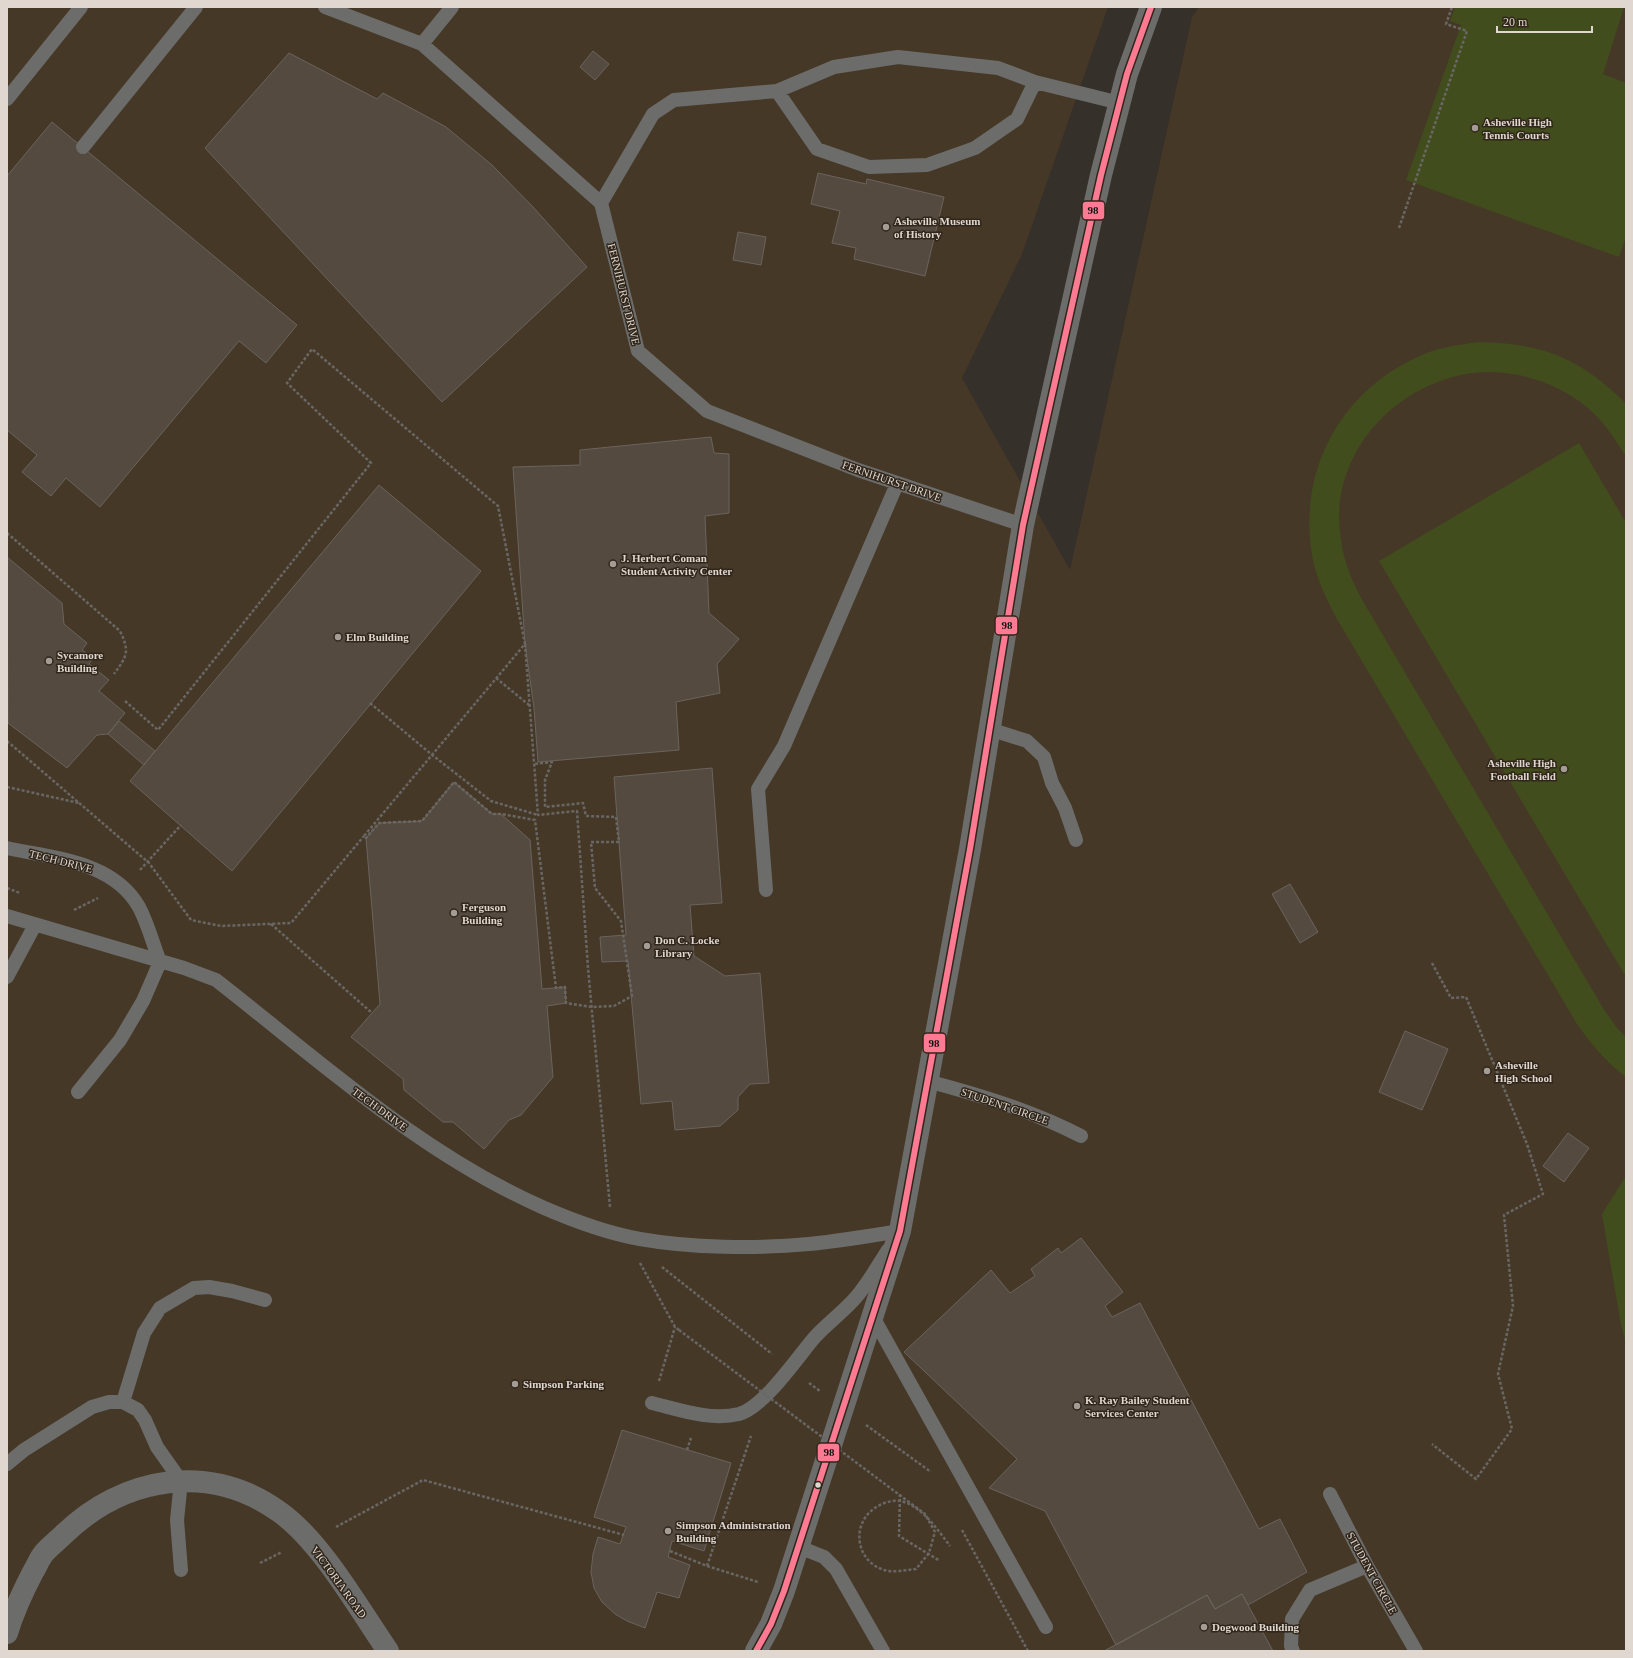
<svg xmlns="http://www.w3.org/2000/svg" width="1633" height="1658" font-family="'Times New Roman',serif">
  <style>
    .built { fill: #463827 }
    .green { fill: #424d1d }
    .building { fill: #544a40; stroke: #6a645e }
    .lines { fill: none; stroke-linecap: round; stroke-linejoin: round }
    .path { stroke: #696764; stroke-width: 2.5; stroke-dasharray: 3 2; stroke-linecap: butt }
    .service { stroke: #6c6d6b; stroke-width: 14 }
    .tertiary { stroke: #6c6d6b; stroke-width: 22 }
    .path-bridge { stroke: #696764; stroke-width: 2.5; stroke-dasharray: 3 2; stroke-linecap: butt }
    .bus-1-casing { stroke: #31261a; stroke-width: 9 }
    .bus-1 { stroke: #fe7a93; stroke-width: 6 }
    .poi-dot { fill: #a49d96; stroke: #31261a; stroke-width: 1.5 }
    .bus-dot { fill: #dfd7d0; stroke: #31261a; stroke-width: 1.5 }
    .labels { text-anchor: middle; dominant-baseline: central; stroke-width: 3; stroke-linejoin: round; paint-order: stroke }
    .poi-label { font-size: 11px; font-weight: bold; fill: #dfd7d0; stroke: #31261a; text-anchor: start }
    .street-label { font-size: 11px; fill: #dfd7d0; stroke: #31261a }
    .line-badge { stroke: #31261a; stroke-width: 1.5 }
    .pale-badge-label { font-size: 11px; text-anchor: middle; font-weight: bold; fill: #111 }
  </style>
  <rect width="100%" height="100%" fill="#36302a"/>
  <path class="built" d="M7 7H1108L1022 254 962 378 1070 570 1192 17 1199 7H1626V1651H7Z"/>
  <path class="green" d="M1455 7H1624L1603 74 1626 83V237L1619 257 1406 180 1461 25 1450 21Z
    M1478 342C1541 343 1581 358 1626 404V457C1616 440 1604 422 1589 409 1563 386 1527 373 1492 372 1408 371 1330 446 1340 532 1342 556 1350 577 1361 598L1603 1008 1617 1028 1626 1037V1077C1606 1062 1591 1044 1577 1024L1334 614C1326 597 1317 579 1313 560 1296 473 1340 390 1422 355 1439 347 1459 345 1478 342Z
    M1579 443 1626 523V977L1379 561Z
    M1626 1176V1343L1621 1325 1602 1214Z"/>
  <path class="building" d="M593 51 609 64 595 80 580 67Z
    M289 53 377 99 383 93 446 127 492 165 533 207 587 267 442 402 205 148Z
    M52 122 297 325 266 363 239 341 100 507 66 478 51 496 22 472 37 455 7 430V176Z
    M818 173 866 184 867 179 944 197 925 276 854 259 856 248 832 243 840 211 811 204Z
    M738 232 766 237 761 265 733 260Z
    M711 437 714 453 729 454V513L705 516 709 613 739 639 717 664 720 693 676 702 679 750 538 762 534 708 525 644 513 467 580 465V450Z
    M379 485 481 571 232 871 130 781Z
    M7 557 62 603 64 624 87 643 82 650 93 658 89 664 109 680 99 691 125 713 108 734 97 735 67 768 8 723Z
    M119 721 155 751 144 765 108 734Z
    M712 768 722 903 690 905 694 956 725 976 760 973 769 1083 750 1084 738 1097V1110L720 1126 675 1130 672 1101 641 1104 628 961 602 962 600 937 626 935 614 777Z
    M454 782 492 814H501L530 840 542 989 565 987 566 1003 547 1006 553 1077 521 1115 509 1120 484 1149 453 1122H443L404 1090 403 1079 351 1037 380 1004 366 838 379 823 422 821Z
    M1290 884 1318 932 1300 943 1272 894Z
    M1405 1031 1448 1049 1422 1110 1379 1092Z
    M1568 1133 1589 1148 1564 1182 1543 1166Z
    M1081 1238 1123 1292 1105 1306 1112 1317 1140 1303 1259 1529 1280 1519 1307 1572 1248 1605 1242 1594 1215 1609 1207 1595 1116 1645 1045 1511 989 1488 1017 1459 904 1352 991 1270 1010 1293 1035 1276 1031 1269 1058 1248 1061 1253Z
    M622 1430 731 1463 704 1551 672 1541 668 1557 690 1565 679 1598 657 1592 645 1628 627 1621 615 1614 602 1602 594 1588 591 1572 593 1554 598 1537 620 1544 626 1527 594 1517Z
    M1242 1594 1273 1651H1104L1207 1595 1215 1609Z"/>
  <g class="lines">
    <path class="path" d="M1399 228 1467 31 1446 24 1452 7
      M7 533 120 631C130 652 127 656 114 674
      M525 644 538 815 577 811 588 968 610 1207
      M496 678 529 705
      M125 701 158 730 371 463 287 383 312 349 498 506 525 644 364 836 366 838 379 823 422 821 454 782 492 814H501L535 820 556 988 565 987 566 1003 592 1007 614 1006 632 996 621 921 595 888 591 842H619L616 817 586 816 583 803 545 807V780L552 762 534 764
      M370 703 431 754 491 801 538 815
      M7 741 149 863 191 920 221 926 291 923 364 836
      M7 787 79 803
      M140 870 181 825
      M7 888 20 893
      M74 910 98 898
      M271 924 372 1013
      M1432 963 1451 998 1466 997 1527 1144 1543 1194 1504 1215 1513 1306 1498 1374 1512 1429 1476 1479 1432 1444
      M640 1263 675 1327 679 1330
      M662 1267 772 1354
      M659 1381 675 1327
      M809 1383 820 1391
      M866 1425 931 1472
      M687 1450 691 1438
      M900 1494 899 1536 940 1561
      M336 1527 423 1480 624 1535
      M962 1530 1028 1651
      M670 1551 707 1566 758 1582
      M260 1563 282 1552
      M707 1566 751 1436"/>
    <path class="service" d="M325 7 422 44 601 203 638 351 707 411 858 470 1023 525
      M422 44 452 7
      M777 91 817 149 869 167 927 165 975 148 1017 119 1035 82
      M7 99 81 7
      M83 147 196 7
      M601 203 653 114 674 100 777 91 834 67 898 57 998 68 1035 82 1120 103
      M989 729 1027 741 1044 757 1052 783 1065 808 1076 840
      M7 848C53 858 113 861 139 907 148 924 153 944 160 962
      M766 890 758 789 784 746 897 484
      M7 916 184 968 216 980C320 1061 420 1153 542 1207 574 1221 606 1233 640 1239 690 1248 758 1249 809 1244 839 1241 870 1236 900 1231
      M7 977 35 925
      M927 1081C980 1095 1033 1111 1081 1136
      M78 1092 120 1040 143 1001 160 962
      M873 1317 1046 1627
      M123 1402 144 1333 160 1308 194 1288 209 1287 232 1291 265 1300
      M652 1403C680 1410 711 1421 739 1414 764 1407 797 1358 814 1338 828 1322 849 1308 861 1291 871 1278 879 1264 888 1250
      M7 1464 24 1450 92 1407 109 1402H123L138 1410 145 1420 157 1447 181 1481 177 1520 181 1570
      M1330 1494 1367 1566 1416 1651
      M799 1547 824 1557 836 1569 883 1651
      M1293 1651 1291 1646 1292 1619 1310 1590 1367 1566"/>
    <path class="tertiary" d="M7 1633C14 1610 22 1593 33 1572 37 1566 39 1559 44 1553 49 1547 57 1541 63 1535 124 1476 210 1461 281 1513 322 1543 359 1609 388 1651
      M756 1651 771 1624 784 1591 900 1231 970 849 1023 525 1101 175 1127 74 1151 7"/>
    <path class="path-bridge" d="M679 1330 925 1514 935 1532 929 1553 916 1569C907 1570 897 1572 888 1571 854 1564 849 1520 880 1505 885 1502 895 1500 901 1501 923 1507 937 1529 950 1546"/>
    <defs>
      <path id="bus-1" d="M756 1651 771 1624 784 1591 900 1231 970 849 1023 525 1101 175 1127 74 1151 7"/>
    </defs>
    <use href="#bus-1" class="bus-1-casing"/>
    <use href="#bus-1" class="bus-1"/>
  </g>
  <g class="poi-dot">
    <circle cx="1475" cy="128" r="4"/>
    <circle cx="886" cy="227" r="4"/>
    <circle cx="613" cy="564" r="4"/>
    <circle cx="338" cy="637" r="4"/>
    <circle cx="49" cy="661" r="4"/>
    <circle cx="1564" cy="769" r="4"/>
    <circle cx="454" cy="913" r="4"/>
    <circle cx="647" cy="946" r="4"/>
    <circle cx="1487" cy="1071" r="4"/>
    <circle cx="515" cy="1384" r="4"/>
    <circle cx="1077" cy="1406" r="4"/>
    <circle cx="668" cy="1531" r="4"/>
    <circle cx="1204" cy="1627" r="4"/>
  </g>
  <circle class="bus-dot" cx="818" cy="1485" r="3.5"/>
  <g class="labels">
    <g class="poi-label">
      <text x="1483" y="122">Asheville High<tspan x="1483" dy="13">Tennis Courts</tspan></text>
      <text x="894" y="221">Asheville Museum<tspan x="894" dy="13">of History</tspan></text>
      <text x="621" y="558">J. Herbert Coman<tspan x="621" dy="13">Student Activity Center</tspan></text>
      <text x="346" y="637">Elm Building</text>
      <text x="57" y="655">Sycamore<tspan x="57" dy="13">Building</tspan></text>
      <text x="1556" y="763" text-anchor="end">Asheville High<tspan x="1556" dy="13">Football Field</tspan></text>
      <text x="462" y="907">Ferguson<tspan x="462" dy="13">Building</tspan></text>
      <text x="655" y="940">Don C. Locke<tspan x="655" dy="13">Library</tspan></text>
      <text x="1495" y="1065">Asheville<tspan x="1495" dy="13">High School</tspan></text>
      <text x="523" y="1384">Simpson Parking</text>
      <text x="1085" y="1400">K. Ray Bailey Student<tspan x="1085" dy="13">Services Center</tspan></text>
      <text x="676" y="1525">Simpson Administration<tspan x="676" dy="13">Building</tspan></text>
      <text x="1212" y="1627">Dogwood Building</text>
    </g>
    <g class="street-label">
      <text transform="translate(624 294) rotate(76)">FERNIHURST DRIVE</text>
      <text transform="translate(892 481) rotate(19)">FERNIHURST DRIVE</text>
      <text transform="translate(61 861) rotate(14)">TECH DRIVE</text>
      <text transform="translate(1005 1106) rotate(19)">STUDENT CIRCLE</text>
      <text transform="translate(380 1109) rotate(36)">TECH DRIVE</text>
      <text transform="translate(1372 1573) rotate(61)">STUDENT CIRCLE</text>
      <text transform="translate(339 1582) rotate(54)">VICTORIA ROAD</text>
    </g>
  </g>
  <g class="line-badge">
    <rect x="1082" y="201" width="23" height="19" rx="4" fill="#fe7a93"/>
    <rect x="995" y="616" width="23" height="19" rx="4" fill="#fe7a93"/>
    <rect x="923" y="1033" width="23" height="20" rx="4" fill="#fe7a93"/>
    <rect x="817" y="1443" width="23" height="19" rx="4" fill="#fe7a93"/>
  </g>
  <g class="pale-badge-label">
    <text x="1093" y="214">98</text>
    <text x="1007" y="629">98</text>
    <text x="934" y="1047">98</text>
    <text x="829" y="1456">98</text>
  </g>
  <rect width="1633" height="1658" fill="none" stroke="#dfd7d0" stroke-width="16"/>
  <path d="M1497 26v6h95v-6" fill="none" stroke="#dfd7d0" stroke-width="2"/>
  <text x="1503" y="26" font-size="12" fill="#dfd7d0" stroke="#31261a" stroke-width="3" paint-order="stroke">20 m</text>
</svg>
